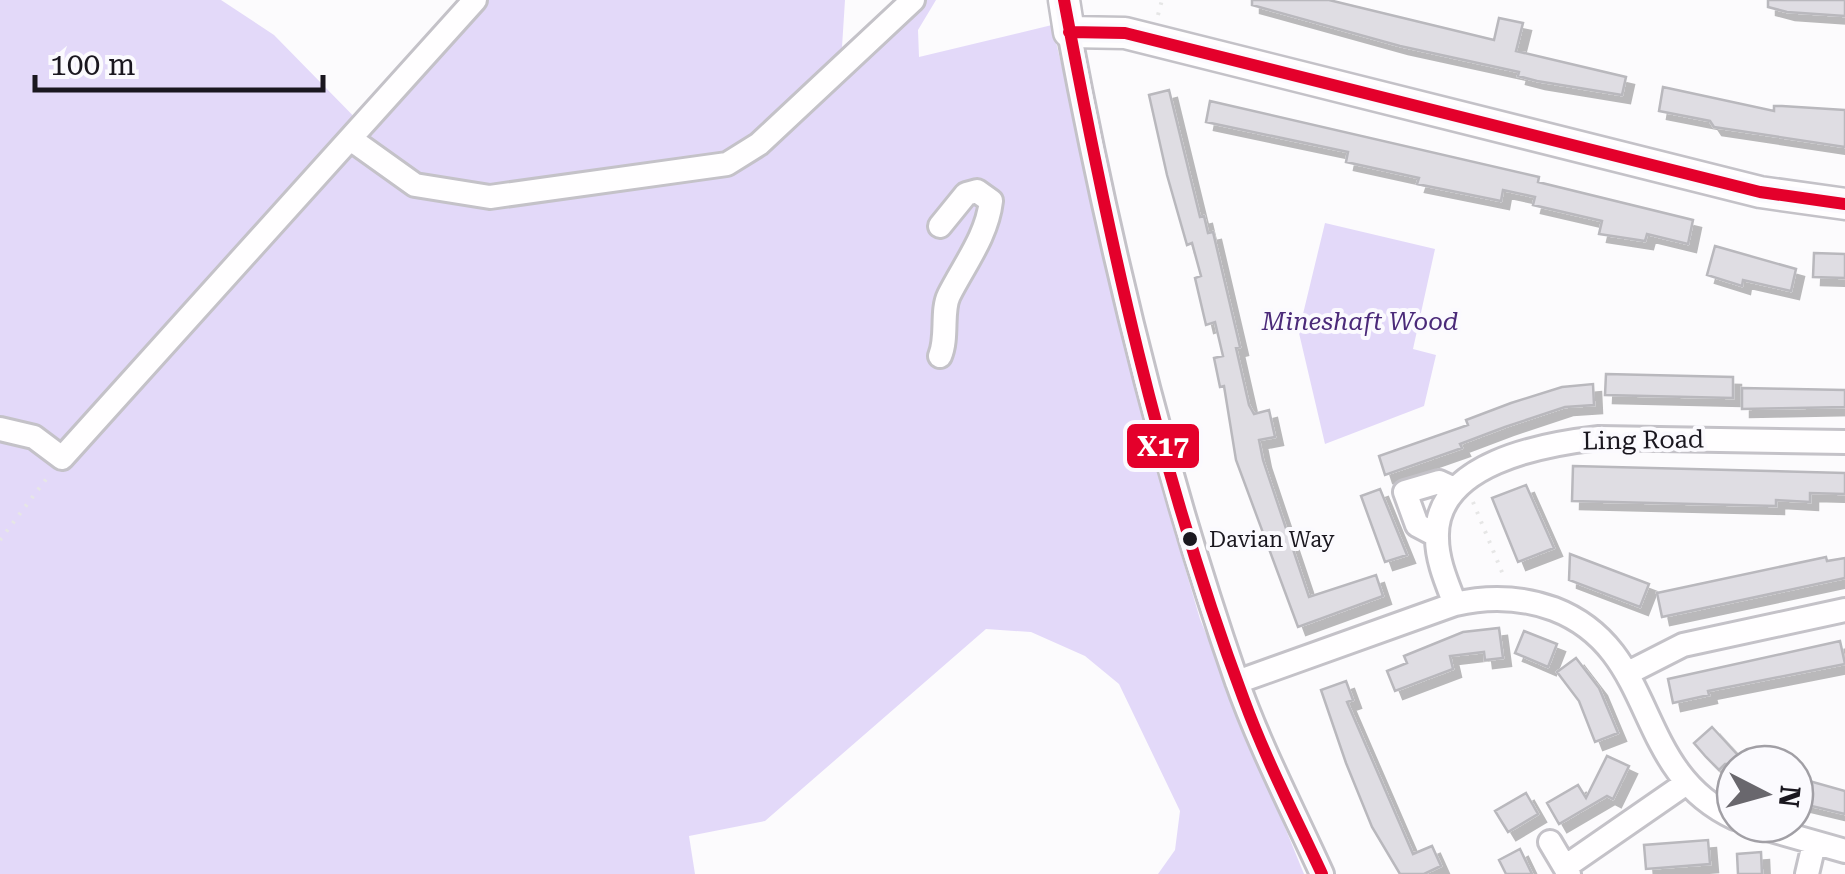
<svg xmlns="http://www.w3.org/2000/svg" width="1845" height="874" font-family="'Roboto Serif',serif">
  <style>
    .green { fill: #e3d9f9 }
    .building { fill: #dfdde3; stroke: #b9b8bd; stroke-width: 2.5; filter: url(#shadow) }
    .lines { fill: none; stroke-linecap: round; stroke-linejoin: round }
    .minor-casing { stroke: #c4c2c8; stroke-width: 28 }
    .major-casing { stroke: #c4c2c8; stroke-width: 35 }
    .path { stroke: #e6e6e6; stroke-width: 4; stroke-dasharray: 2.5 8; stroke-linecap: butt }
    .minor { stroke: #fffeff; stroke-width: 22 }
    .major { stroke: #fffeff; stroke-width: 30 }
    .bus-1-casing { stroke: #fbfafe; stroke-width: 20 }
    .bus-1 { stroke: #e4002b; stroke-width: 12 }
    .bus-dot { fill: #1a171f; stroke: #fbfafe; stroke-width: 4 }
    .labels { text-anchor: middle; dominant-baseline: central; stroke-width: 8; stroke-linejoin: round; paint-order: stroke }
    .bus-label { font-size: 22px; fill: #1a171f; stroke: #fbfafe; text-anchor: start }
    .park-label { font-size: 25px; font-style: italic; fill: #4b2a79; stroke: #fbfafe }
    .street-label { font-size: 25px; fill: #1a171f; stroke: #fbfafe }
    .line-badge { stroke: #fbfafe; stroke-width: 4 }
    .badge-label { font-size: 28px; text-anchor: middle; font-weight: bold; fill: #fff }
  </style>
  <defs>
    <filter id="shadow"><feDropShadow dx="8" dy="8" stdDeviation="0" flood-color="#0004"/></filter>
  </defs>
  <rect width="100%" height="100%" fill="#fcfbfd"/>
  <path class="green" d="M0 0H221L274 35 372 135 482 0H845L842 47 895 0H936L918 30 919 57 1052 25 1161 486 1200 619 1304 874H1158L1175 850 1180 811 1119 684 1085 656 1031 632 986 629 765 821 689 836 695 874H0Z
    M1325 223 1435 249 1413 349 1436 355 1424 406 1325 444 1295 316 1303 314Z"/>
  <path class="building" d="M1252 0H1329L1494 40 1499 18 1523 23 1516 51 1626 77 1622 95 1537 81 1518 76 1519 72 1400 46 1252 5Z
    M1768 0H1845V16L1787 12 1768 7Z
    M1663 87 1774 111V106H1782L1845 110V147L1714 127 1710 121 1659 111Z
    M1169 90 1200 217 1204 216 1208 233 1213 232 1240 347 1236 348 1249 405 1254 414 1269 410 1275 437 1259 440 1263 460 1309 597 1376 575 1383 596 1298 627 1236 460 1224 386 1220 387 1214 358 1223 356 1215 322 1206 325 1195 278 1201 276 1192 243 1187 245 1167 175 1149 95Z
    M1210 101 1539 177 1538 182 1693 220 1688 244 1647 234 1645 241 1599 234 1602 221 1533 205 1535 197 1503 190 1501 201 1417 184 1419 178 1346 162 1348 152 1206 122Z
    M1715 246 1796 269 1791 291 1743 280 1742 286 1707 275Z
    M1814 253 1845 254V278L1813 277Z
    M1606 374 1733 377V398L1605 395Z
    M1593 384 1594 405 1565 407 1505 427 1460 444 1462 448 1385 475 1379 456 1468 425 1466 420 1511 403 1562 387Z
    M1742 388 1845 390V407L1742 409Z
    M1573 466 1845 473V494L1810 493V502L1776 500V506L1572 501Z
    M1526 485 1554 548 1518 562 1492 498Z
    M1380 489 1407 555 1385 562 1361 496Z
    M1570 554 1649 584 1640 607 1569 580Z
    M1826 557 1827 561 1845 558V578L1662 617 1657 593Z
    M1499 628 1503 658 1485 660 1484 652 1450 656 1453 669 1395 691 1387 671 1407 663 1404 656 1463 632Z
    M1524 631 1557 644 1548 667 1515 653Z
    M1840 641 1845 664 1708 691 1709 695 1673 703 1668 679Z
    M1576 658 1599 688 1618 733 1595 742 1579 701 1557 672Z
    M1346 681 1353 700 1347 702 1413 854 1432 846 1441 866 1424 874H1400L1372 827 1346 763 1321 690Z
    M1712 727 1724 740 1746 764H1725L1719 770 1706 757 1694 743Z
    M1607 756 1629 766 1613 799 1607 796 1559 824 1547 803 1578 785 1586 798Z
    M1795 777 1845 791V814L1795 802Z
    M1526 793 1538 814 1508 832 1495 811Z
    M1708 840 1710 864 1646 869 1644 845Z
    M1520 849 1532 874H1506L1499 860Z
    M1761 852 1762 874H1738L1737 854Z"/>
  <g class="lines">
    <defs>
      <path id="minor" d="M1069 32C1110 250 1163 469 1236 679 1259 745 1293 810 1322 874
        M352 140 415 185 490 197 727 164 759 144 913 0
        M940 226 966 194 977 191 991 201C987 236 964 265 949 295 941 311 948 337 940 356
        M0 429 34 437 62 458 475 0
        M1436 535 1417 525 1405 492 1439 482 1454 489
        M1455 604C1447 583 1437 561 1437 538 1434 463 1544 444 1599 438L1845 442
        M1628 673 1683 645 1845 610
        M1237 682 1455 604C1489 596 1521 597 1554 609 1660 650 1631 770 1735 818
        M1750 824 1845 851
        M1550 842 1569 874
        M1565 867 1685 784
        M1807 874 1814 844"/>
      <path id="major" d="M1064 0 1069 32 1125 33 1760 192 1845 204"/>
    </defs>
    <use href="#minor" class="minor-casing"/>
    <use href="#major" class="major-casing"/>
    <path class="path" d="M1158 15 1162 0
      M1473 502 1504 577
      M0 540 50 474"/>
    <use href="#minor" class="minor"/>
    <use href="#major" class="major"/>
    <defs>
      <path id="bus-1" d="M1064 0C1108 236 1159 475 1244 700 1266 760 1295 816 1322 874
        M1069 32 1125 33 1760 192 1845 204"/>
    </defs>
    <use href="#bus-1" class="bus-1-casing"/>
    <use href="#bus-1" class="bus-1"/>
  </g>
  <circle class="bus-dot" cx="1190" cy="539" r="9"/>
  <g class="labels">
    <g class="bus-label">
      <text x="1209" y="539">Davian Way</text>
    </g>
    <g class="park-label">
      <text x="1360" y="321">Mineshaft Wood</text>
    </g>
    <g class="street-label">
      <text transform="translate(1643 440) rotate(-1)">Ling Road</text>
    </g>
  </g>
  <rect class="line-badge" x="1125" y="422" width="76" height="48" rx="10" fill="#e4002b"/>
  <g class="badge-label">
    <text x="1163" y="456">X17</text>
  </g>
  <g transform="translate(1765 794) rotate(96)"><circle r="48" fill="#fbfafe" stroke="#a19fa5" stroke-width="2.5"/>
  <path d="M0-8L18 38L0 25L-18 38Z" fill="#69676d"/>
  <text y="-15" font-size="28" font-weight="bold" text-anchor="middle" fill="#1a171f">N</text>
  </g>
  <path d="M35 75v15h288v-15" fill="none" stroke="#1a171f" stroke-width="5"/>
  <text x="50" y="75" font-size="30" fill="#1a171f" stroke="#fbfafe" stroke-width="8" paint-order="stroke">100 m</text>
</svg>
